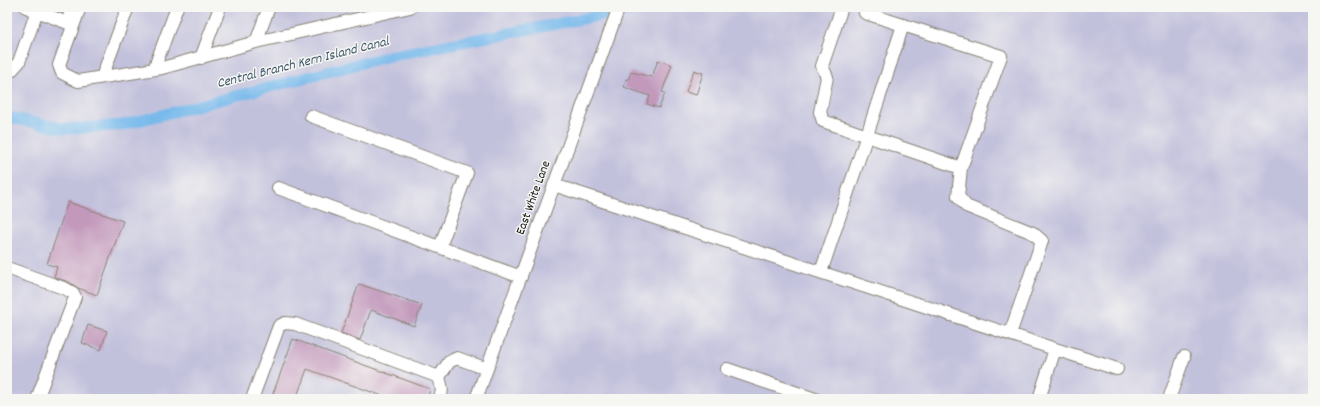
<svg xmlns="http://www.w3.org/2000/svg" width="1320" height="406" font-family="Dekko,sans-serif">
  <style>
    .industrial { fill: #c2c1dc }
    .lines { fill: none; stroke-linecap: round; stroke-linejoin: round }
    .canal { stroke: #75b8eb; stroke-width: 11 }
    .building { fill: #c298bb }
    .minor-casing { stroke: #878073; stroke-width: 14 }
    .minor { stroke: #fff; stroke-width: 12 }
    .labels { text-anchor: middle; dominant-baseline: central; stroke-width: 3; stroke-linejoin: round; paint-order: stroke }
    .street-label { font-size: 13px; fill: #1c1c1c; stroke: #f6f6f2 }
    .water-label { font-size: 14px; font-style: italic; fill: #405a6f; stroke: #f6f6f2 }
  </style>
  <rect width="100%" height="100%" fill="#f6f6f2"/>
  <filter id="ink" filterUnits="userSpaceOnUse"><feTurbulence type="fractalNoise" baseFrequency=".025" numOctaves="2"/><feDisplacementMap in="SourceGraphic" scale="8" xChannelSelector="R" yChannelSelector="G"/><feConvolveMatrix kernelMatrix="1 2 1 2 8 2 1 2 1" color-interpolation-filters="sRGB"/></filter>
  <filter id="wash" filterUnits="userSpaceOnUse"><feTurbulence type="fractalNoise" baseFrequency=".012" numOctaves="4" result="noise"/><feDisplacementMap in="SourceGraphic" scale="16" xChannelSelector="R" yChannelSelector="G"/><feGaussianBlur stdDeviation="0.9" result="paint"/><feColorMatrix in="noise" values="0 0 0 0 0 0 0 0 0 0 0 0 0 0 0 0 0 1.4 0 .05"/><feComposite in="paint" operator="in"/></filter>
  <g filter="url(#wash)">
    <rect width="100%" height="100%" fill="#f2e3ca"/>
    <path class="industrial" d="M7 7H1313V399H7Z"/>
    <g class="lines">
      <path class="canal" d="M627 11 649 7
        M7 117 65 129 123 125 389 56 608 14"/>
    </g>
    <g id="blocks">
      <path class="building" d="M658 60 672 65 662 92 665 93 659 108 647 104 650 96 624 87 626 79 628 80 631 72 652 77Z
        M694 70 703 73 696 95 686 92Z
        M68 202 123 221 97 295 78 288 69 282 54 277 57 267 47 264Z
        M359 284 422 305 414 326 371 310 360 340 341 333Z
        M88 325 107 331 101 350 82 343Z
        M293 339 430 389 427 399H391L307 369 296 399H271Z"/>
    </g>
  </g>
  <g filter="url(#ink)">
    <use href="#blocks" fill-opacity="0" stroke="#878073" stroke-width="1"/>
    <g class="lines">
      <defs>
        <path id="minor" d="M26 7 73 25
          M68 7 73 25
          M80 7 59 65 62 73 78 81 162 68 256 42 269 7
          M842 7 822 66 827 77 820 112 823 121 961 168
          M865 13 903 25
          M256 42 410 7
          M201 58 220 7
          M154 69 177 7
          M7 73 11 71 19 62 37 11
          M102 77 128 7
          M311 116 467 173 440 247
          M554 185 1055 349 1039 399
          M278 188 521 277
          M7 268 66 289 73 293 75 297 37 399
          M821 272 867 135 903 25 1001 56 961 168 958 196 966 206 1033 233 1042 241 1010 334
          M1055 349 1117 369
          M727 369 815 399
          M439 377 449 362 457 358 487 369
          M252 399 279 326 285 323 295 324 439 377C441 385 444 391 439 399
          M476 399 619 7
          M1169 399 1184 357"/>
      </defs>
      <use href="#minor" class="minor-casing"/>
      <use href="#minor" class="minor"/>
    </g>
  </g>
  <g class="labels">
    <g class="street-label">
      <text transform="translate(534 198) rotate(-70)">East White Lane</text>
    </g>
    <g class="water-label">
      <text transform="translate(303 63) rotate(-14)">Central Branch Kern Island Canal</text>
    </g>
  </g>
  <rect width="1320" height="406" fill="none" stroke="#f6f6f2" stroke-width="24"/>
</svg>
